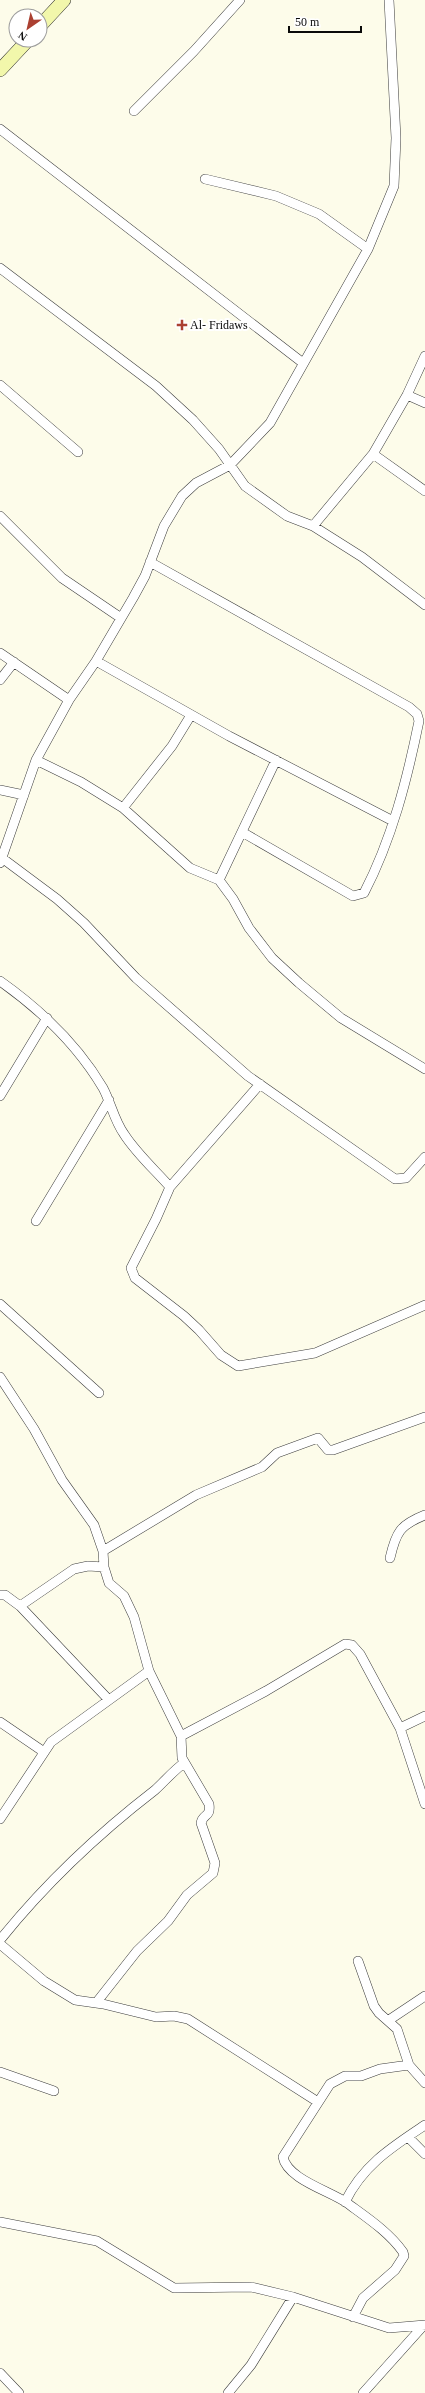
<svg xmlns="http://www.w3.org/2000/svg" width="425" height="2393" font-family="Georgia,serif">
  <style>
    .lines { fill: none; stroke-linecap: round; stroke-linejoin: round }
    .street-casing { stroke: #3d3d3d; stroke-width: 10 }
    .secondary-casing { stroke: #2c2c2c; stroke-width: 14 }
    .street { stroke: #fff; stroke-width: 9 }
    .secondary { stroke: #f2f7ab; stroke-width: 13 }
    .poi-dot { fill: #ab4031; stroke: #fff; stroke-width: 1.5 }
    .labels { text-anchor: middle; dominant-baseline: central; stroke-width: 4; stroke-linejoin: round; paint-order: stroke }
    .poi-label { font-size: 12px; fill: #0a0a0a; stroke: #fff; text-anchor: start }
  </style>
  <rect width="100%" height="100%" fill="#fdfcea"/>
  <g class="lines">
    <defs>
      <path id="street" d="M134 111 194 51 240 0
        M0 129 303 363
        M205 179 276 196 319 214 368 249
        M0 268 156 386 193 420 219 449 245 486 287 516 313 526 362 557 425 605
        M0 385 78 452
        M407 395 425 403
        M373 454 425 491
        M0 516 62 578 121 618
        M313 526 373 454 407 395 425 356
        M150 562 409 707 417 714 419 721C407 780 392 839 364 893L353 896 242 832
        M0 653 69 700
        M96 661 229 736 393 821
        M0 680 14 662
        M36 760 81 782 123 808 190 868 219 880 233 899 249 928 272 958 299 983 341 1018 425 1069
        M0 790 24 795
        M123 808 172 746 191 715
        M2 858 57 899 84 923 136 978 248 1076 395 1179 406 1178 425 1157
        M0 863 36 760 69 700 96 661 133 598 145 576 164 526 182 496 196 483 230 465 270 423 368 249 394 186 396 138 389 0
        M219 880 276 760
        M0 981C41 1010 77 1044 103 1088 111 1103 114 1120 124 1134 136 1153 155 1170 170 1187L156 1219 131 1268 135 1278 184 1316 199 1330 221 1355 238 1366 315 1353 425 1305
        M0 1096 47 1018
        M170 1187 260 1084
        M36 1221 109 1100
        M0 1304 99 1393
        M0 1377 34 1429 62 1480 94 1525 103 1551 104 1567 109 1583 124 1596 134 1617 149 1671 181 1736 182 1758 209 1804C211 1818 203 1813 201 1823L215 1863 213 1873 187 1895 168 1921 137 1951 96 2003
        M103 1551 196 1495 262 1467 277 1453 318 1438 328 1450H333L425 1417
        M390 1558C396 1532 400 1525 425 1515
        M0 1595H5L20 1606 108 1699
        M20 1606 74 1569 88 1566 104 1567
        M0 1722 44 1752
        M400 1728 425 1716
        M181 1736 266 1691 345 1644 352 1645 360 1654 400 1728 425 1804
        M0 1819 51 1742 149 1671
        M0 1940C45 1884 98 1834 155 1790 165 1781 173 1771 184 1763
        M0 1944 44 1981 75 2000 103 2004 156 2017 174 2016 188 2019 318 2102
        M358 1961 374 2006 379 2013 397 2029 409 2065 425 2083
        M389 2020 425 1996
        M0 2072 54 2091
        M408 2137 425 2154
        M345 2202C363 2165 392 2147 425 2125
        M0 2222 97 2241 174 2288 251 2287 293 2297 389 2328 425 2325
        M353 2317 363 2298 395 2270 404 2256 403 2252C389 2232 366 2217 347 2203 330 2191 287 2179 283 2157L330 2084 345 2076H361L380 2069 409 2065
        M0 2373 19 2393
        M228 2393 251 2365 293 2297
        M363 2393 424 2325"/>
      <path id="secondary" d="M40 26 64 0
        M0 70 28 40"/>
    </defs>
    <use href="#street" class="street-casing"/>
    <use href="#secondary" class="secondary-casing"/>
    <use href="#street" class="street"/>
    <use href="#secondary" class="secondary"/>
  </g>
  <path class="poi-dot" d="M180 319h4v4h4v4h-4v4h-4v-4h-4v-4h4z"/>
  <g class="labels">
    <g class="poi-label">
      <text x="190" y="325">Al- Fridaws</text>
    </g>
  </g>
  <g transform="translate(28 28) rotate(214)"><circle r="19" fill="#ffffff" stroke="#9d9d9d"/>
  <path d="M0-3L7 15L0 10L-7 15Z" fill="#ab4031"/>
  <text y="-6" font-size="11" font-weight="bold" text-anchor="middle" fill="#0a0a0a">N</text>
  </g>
  <path d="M289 26v6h72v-6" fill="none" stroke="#0a0a0a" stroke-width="2"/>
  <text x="295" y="26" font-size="12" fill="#0a0a0a" stroke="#ffffff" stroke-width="3" paint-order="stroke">50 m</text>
</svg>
